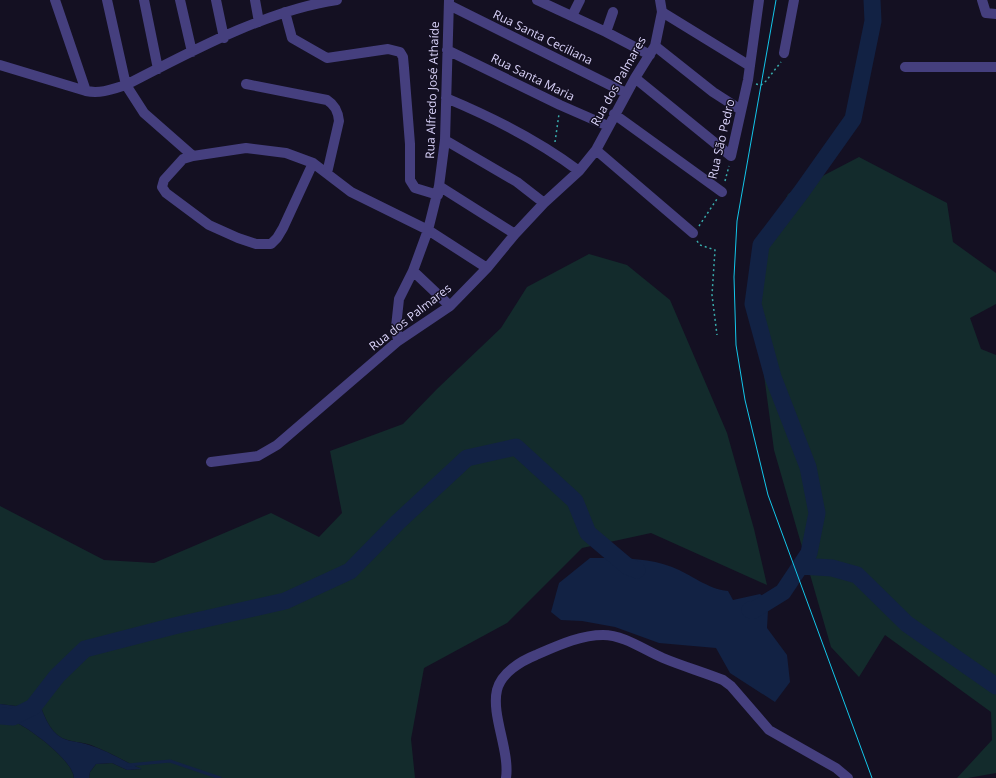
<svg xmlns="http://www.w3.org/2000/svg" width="996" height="778" font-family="'Open Sans',sans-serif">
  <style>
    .green { fill: #132b2c }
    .water { fill: #122244 }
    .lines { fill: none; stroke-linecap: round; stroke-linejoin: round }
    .stream { stroke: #122244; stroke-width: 3 }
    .river { stroke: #122244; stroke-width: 17 }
    .path { stroke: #39abac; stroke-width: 1.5; stroke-dasharray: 2 3; stroke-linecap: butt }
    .minor { stroke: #453f7e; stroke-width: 10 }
    .tram { stroke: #13c6e9; stroke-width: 1 }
    .labels { text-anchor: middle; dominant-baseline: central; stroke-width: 3; stroke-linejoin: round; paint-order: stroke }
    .street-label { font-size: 12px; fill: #dcd5fc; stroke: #141022 }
  </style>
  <rect width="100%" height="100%" fill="#141022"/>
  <path class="green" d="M859 157 947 203 953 242 996 273V304L970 318 981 349 996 355V773L968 778H957L992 740 991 712 885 635 859 677 831 647 774 450 751 277 788 194Z
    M589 254 627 265 670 300 727 433 754 529 767 585 651 533 582 548 507 623 424 668 411 739 415 778H89L90 772 96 764 112 763 127 770 141 769C124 761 109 752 91 745 83 742 70 742 62 738 49 731 44 715 39 702L16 706 0 704V506L104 560 154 563 271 513 319 537 342 513 330 451 403 424 437 389 501 328 527 287Z
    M0 722C6 722 14 722 19 724 34 732 73 761 74 778H0Z"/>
  <path class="water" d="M590 558C617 558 646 557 672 567 691 574 707 589 728 591L733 600 760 594 774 605 768 610 767 628 787 655 790 682 775 702 730 673 716 648 659 643 615 627 582 621 561 620 551 612 559 583Z
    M39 702C44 715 49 731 62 738 70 742 83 742 92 746 110 752 125 762 142 769L127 770 112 763 96 764 90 772 89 778H74C73 761 34 732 19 724 14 722 6 722 0 722V704L16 706Z"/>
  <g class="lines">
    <path class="stream" d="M128 765 170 761 220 778"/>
    <path class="river" d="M800 566 832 568 857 575 907 624 996 686
      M750 610H754L783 592 809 553 817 513 808 467 773 377 753 304 761 245 802 191 853 119 873 21 872 0
      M0 716 13 717 33 707 57 676 85 649 174 626 285 601 350 571 398 522 467 458 516 447 575 501 588 533 627 566 637 570"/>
    <path class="path" d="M756 84 761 85 766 81 781 62
      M555 142 559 114
      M725 181 729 166
      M699 226 717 199
      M697 241 700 245 715 250 712 295 717 335"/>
    <path class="minor" d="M55 0 86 91
      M107 0 126 85 144 113 193 156
      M144 0 158 69
      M180 0 192 52
      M216 0 224 38
      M255 0 259 22
      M537 0 606 32 650 55
      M982 0 986 13 996 14
      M449 5 626 93
      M285 12 292 38 327 58 388 49 400 52 403 57 404 68 410 144V180L415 188 438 195
      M662 12 750 66
      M572 16 580 0
      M606 32 613 12
      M655 46 713 92 741 110
      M447 50 560 105 608 126
      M784 53 794 0
      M0 65 86 91C101 94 113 89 126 85 190 52 267 10 337 0
      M905 67H996
      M635 78 731 156 748 80 759 0
      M246 84 327 100C335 105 338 111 339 121L327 173
      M446 98C494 118 538 140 579 171
      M614 114 722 192
      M445 140 517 182 544 203
      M596 150 693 233
      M313 163 283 228 277 238 271 244H256L238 238 209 225 166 193 162 187 164 180 183 159 193 156 246 148 286 153 313 163 351 192 428 230 487 268
      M439 186 515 234
      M413 271 450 306
      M398 341 396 327 399 299 413 271 428 230 439 186 445 140 449 0
      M211 462 258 456 277 445 398 341 450 306 487 268 515 234 544 203 579 171 596 150 635 78 655 46 662 12 660 0
      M506 778C510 751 491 715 497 690 501 673 521 661 536 655 557 646 580 635 603 635 624 635 644 650 663 658 682 666 703 672 723 680L731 686 769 730 836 768 848 778"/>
    <path class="tram" d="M776 0 737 221 734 277 736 345 745 400 768 495 872 778"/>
  </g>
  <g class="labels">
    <g class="street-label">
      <text transform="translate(543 37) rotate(26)">Rua Santa Ceciliana</text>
      <text transform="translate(533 77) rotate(26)">Rua Santa Maria</text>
      <text transform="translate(618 81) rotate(-61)">Rua dos Palmares</text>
      <text transform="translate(432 90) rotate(-88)">Rua Alfredo José Athaíde</text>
      <text transform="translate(721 139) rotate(-77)">Rua São Pedro</text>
      <text transform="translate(410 317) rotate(-38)">Rua dos Palmares</text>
    </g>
  </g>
</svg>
